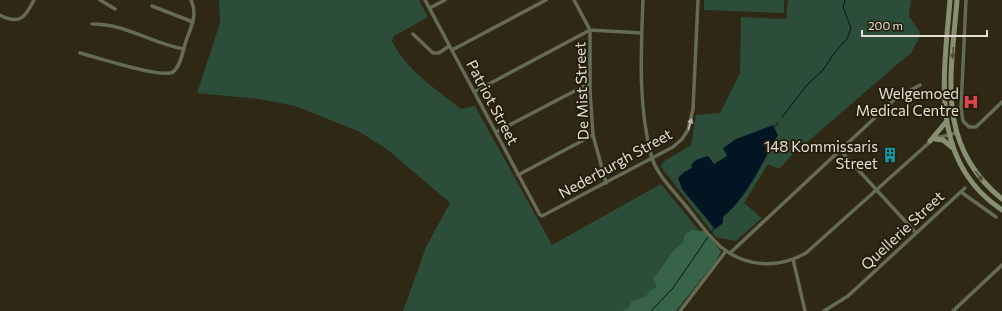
<svg xmlns="http://www.w3.org/2000/svg" width="1002" height="311" font-family="Commissioner,sans-serif">
  <style>
    .green { fill: #2c4d39 }
    .forest { fill: #376349 }
    .water { fill: #011523 }
    .lines { fill: none; stroke-linecap: round; stroke-linejoin: round }
    .stream { stroke: #011523; stroke-width: 1 }
    .minor { stroke: #666b58; stroke-width: 3.5 }
    .secondary { stroke: #889072; stroke-width: 5 }
    .oneway { fill: #4d4c35 }
    .oneway2 { fill: #b7b6a8 }
    .labels { text-anchor: middle; dominant-baseline: central; stroke-width: 4; stroke-linejoin: round; paint-order: stroke }
    .street-label { font-size: 15px; fill: #e3dfd3; stroke: #251e0c }
    .poi-label { font-size: 15px; fill: #e3dfd3; stroke: #251e0c; text-anchor: end }
  </style>
  <rect width="100%" height="100%" fill="#2f2815"/>
  <path class="green" d="M217 0H419L428 17 394 36 392 41C406 70 436 89 461 109L475 106 552 245 661 184 718 254 674 311H403L426 247 450 203 388 150 358 131 295 106 259 99 197 93 220 23 219 1Z
    M704 0H784V13L704 10Z
    M788 0H911L909 16 921 34 910 55 907 56 791 156 779 169 768 164 744 203 762 218 736 241 716 237 661 167 663 162 691 145 696 115 720 113 740 73 741 17 786 19Z"/>
  <path class="forest" d="M692 230 704 231 721 251 716 261 676 311H622L628 308 632 301 646 297 649 291 657 287 653 278C665 267 669 251 683 243L685 234Z"/>
  <path class="water" d="M773 125 778 135C762 163 748 196 723 217V223L715 229 682 189 678 178 684 172 692 168 691 165 696 160 708 156 714 164 727 156 723 148 736 139Z"/>
  <g class="lines">
    <path class="stream" d="M782 117 807 85 823 70 835 52 847 39 851 28 843 7 845 0
      M775 127 778 122
      M710 234 714 228
      M651 311 673 288 708 237"/>
    <path class="minor" d="M100 0 115 9
      M425 0 540 215 542 216 673 147 682 139 688 130 693 109 698 0
      M574 0 590 30V91L593 135 606 183
      M643 0C641 52 638 104 651 155 656 174 673 190 685 205 696 218 707 235 721 247 745 267 778 269 806 253L931 141
      M966 0 961 108 963 121 969 127H976L1002 102
      M152 6 193 22
      M430 8 445 0
      M0 15C20 26 26 16 34 0
      M92 24C127 24 150 43 184 49
      M413 34 433 53H439L449 46
      M452 50 546 0
      M80 53C96 57 162 79 173 72 181 66 183 50 186 41 191 27 198 15 191 0
      M474 92 590 30 642 33
      M496 132 590 83
      M936 138 956 133
      M840 150 916 233
      M518 175 593 135
      M961 192 996 217
      M730 253 896 98 920 85
      M793 259 805 311
      M680 311 726 251
      M824 311 848 296 965 188
      M953 311 1002 265"/>
    <path class="secondary" d="M950 0C944 75 928 161 1002 210
      M957 0C951 76 935 145 1002 199
      M935 139 943 140 953 148
      M930 141 946 122"/>
  </g>
  <defs><path id="oneway-solid" d="M-6-.8H1V-3.2L6.5 0L1 3.2V.8H-6Z"/></defs>
  <g class="oneway">
    <use href="#oneway-solid" transform="translate(953 53) rotate(94)"/>
    <use href="#oneway-solid" transform="translate(979 176) rotate(52)"/>
  </g>
  <use class="oneway2" href="#oneway-solid" transform="translate(690 124) rotate(-73)"/>
  <defs>
    <symbol id="hospital-bare" viewBox="-9 -9 18 18"><path d="M-5-5h3v3.5h4V-5h3V5h-3V1.5h-4V5h-3Z" fill="#e0444e" stroke="#251e0c" stroke-width="2.5" paint-order="stroke"/></symbol>
    <symbol id="building-bare" viewBox="-9 -9 18 18"><path d="M-4-6H4V6H1V3H-1V6H-4ZM-2.5-4.3h1.7v1.8h-1.7ZM.8-4.3h1.7v1.8H.8ZM-2.5-1h1.7V.8h-1.7ZM.8-1h1.7V.8H.8Z" fill="#0f9aa8" stroke="#251e0c" stroke-width="2.5" paint-order="stroke"/></symbol>
  </defs>
  <g fill-rule="evenodd">
    <use href="#hospital-bare" x="960" y="91" width="22" height="22"/>
    <use href="#building-bare" x="879" y="144" width="22" height="22"/>
  </g>
  <g class="labels">
    <g class="street-label">
      <text transform="translate(581 91) rotate(-92)">De Mist Street</text>
      <text transform="translate(493 102) rotate(62)">Patriot Street</text>
      <text transform="translate(615 163) rotate(-29)">Nederburgh Street</text>
      <text transform="translate(902 230) rotate(-43)">Quellerie Street</text>
    </g>
    <g class="poi-label">
      <text x="959" y="93">Welgemoed<tspan x="959" dy="17">Medical Centre</tspan></text>
      <text x="878" y="146">148 Kommissaris<tspan x="878" dy="17">Street</tspan></text>
    </g>
  </g>
  <path d="M862 30v6h125v-6" fill="none" stroke="#e3dfd3" stroke-width="2"/>
  <text x="868" y="30" font-size="12" fill="#e3dfd3" stroke="#251e0c" stroke-width="3" paint-order="stroke">200 m</text>
</svg>
